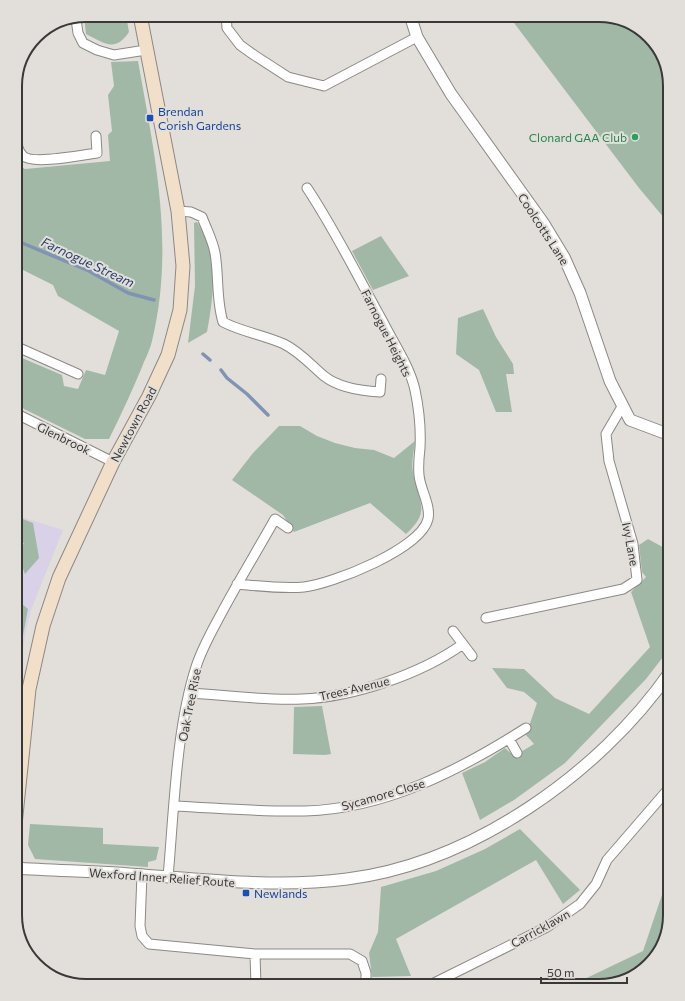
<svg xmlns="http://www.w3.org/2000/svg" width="685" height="1001" font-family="Commissioner,sans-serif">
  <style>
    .medical { fill: #d9d1e7 }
    .green { fill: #a1b8a7 }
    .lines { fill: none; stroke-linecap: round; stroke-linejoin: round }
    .stream { stroke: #8193b3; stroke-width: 3.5 }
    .minor-casing { stroke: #8c8885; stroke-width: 11 }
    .tertiary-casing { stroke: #8c8885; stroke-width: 13 }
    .secondary-casing { stroke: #8c8885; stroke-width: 15 }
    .minor { stroke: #fff; stroke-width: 9 }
    .tertiary { stroke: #fff; stroke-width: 11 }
    .secondary { stroke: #f2dfca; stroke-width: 13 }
    .transit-dot { fill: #1a4fb4; stroke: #e2dfdb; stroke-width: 1.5 }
    .leisure-dot { fill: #2e9e5b; stroke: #e2dfdb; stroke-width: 1.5 }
    .labels { text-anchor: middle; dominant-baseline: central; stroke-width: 4; stroke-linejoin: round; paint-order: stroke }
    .transit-label { font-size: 12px; fill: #164399; stroke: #e2dfdb; text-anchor: start }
    .leisure-label { font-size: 12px; fill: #27864d; stroke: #e2dfdb; text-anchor: end }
    .street-label { font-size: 12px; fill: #3b3938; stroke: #e2dfdb }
    .water-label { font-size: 13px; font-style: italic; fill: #273f6c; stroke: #e2dfdb }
    .rim { fill: none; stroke: #3b3938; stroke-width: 2 }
  </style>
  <rect width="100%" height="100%" fill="#e2dfdb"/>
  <path class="medical" d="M15 515 63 530 31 610 25 635 15 707Z"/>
  <path class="green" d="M86 15H98V18L126 15 129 32C115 53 104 43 86 34L84 16Z
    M508 15H603L635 25 661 51 670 86V225L639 188Z
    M138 61C155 156 175 246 152 341 150 350 145 359 142 367 132 391 121 415 109 439H85L24 409 15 395V355L62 375 64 386 78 389 86 370 105 375 119 331 58 296 53 285 15 266V163L25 169 110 161 108 135 112 131 108 95 114 86 111 62Z
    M197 222C219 256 214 294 207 332L188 343 195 286 194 223Z
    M381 236 409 276 373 290 352 251Z
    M483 309 496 337 513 364 514 374H506L512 412H496L479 370 456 354 458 318Z
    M279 426H300L317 436 335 443 355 448 374 450 394 458 415 441C414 451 411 462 413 472 417 501 433 510 406 534L370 503 294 532 283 515 232 480 253 453Z
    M15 516 33 523 39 558 25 574 22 566 15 579V562L24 543 15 539Z
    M648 539 670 551V648L646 679 565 763 514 800 480 820 462 773 485 762 505 748 514 756 534 744 526 735 537 703 524 692 507 688 492 668 524 669 555 698 589 714 650 647 631 592 646 577 642 572 639 545Z
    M21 603 28 609 15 677V608L18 604Z
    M322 706 331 754 325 755 293 754 294 707Z
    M30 824 103 828V844L159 847 156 860 148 862V867L35 859 28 845Z
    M520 829 580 890 563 904 536 860 396 939 411 976 372 977 369 953 378 932 381 887 436 871 485 849Z
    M670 877V915L660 951 634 977 599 986H570L643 951 667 880Z"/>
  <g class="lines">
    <path class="stream" d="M15 240 89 271 128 293 154 300
      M203 354 210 360
      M221 370 227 378 247 394 268 415"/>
    <defs>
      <path id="minor" d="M226 15 227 28 240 45 254 55 288 77 324 86 417 37
        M76 19 78 33 83 43 97 50 114 55 146 50
        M15 130C16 138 16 150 23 156 33 165 82 155 97 153L96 136
        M178 211 191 212 202 217C206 228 213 241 215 253 219 275 216 300 223 322 242 332 264 335 284 344 300 352 311 365 324 376 339 388 362 391 380 392L381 379
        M15 346 78 374
        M15 413 113 462
        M237 584C259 586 282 589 304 587 332 584 421 549 428 519 431 505 420 489 419 475 418 465 419 457 420 448 421 429 419 409 415 390 410 367 394 344 383 322 358 277 335 230 307 188
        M486 618 623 589 637 580 633 544 609 461 606 434 623 405
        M453 631 472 656
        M189 693C226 695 266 701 302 699 354 697 421 674 463 644
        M509 739 517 753
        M174 806C218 808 261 812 305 811 385 809 460 770 526 728
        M142 874 140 926 142 936 149 944 255 954H350L362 961 366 973V986
        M168 877C174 811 176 729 196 667 202 648 212 631 221 614 238 582 257 551 275 519L288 528
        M255 954 256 986
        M432 984 547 927 580 904 596 884 607 860 670 787"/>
      <path id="tertiary" d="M410 15 417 37 451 94 544 224 564 257 580 293 610 381 630 420 670 435
        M15 868C57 871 100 871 143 875 210 880 279 888 347 879 472 863 599 774 670 672"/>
      <path id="secondary" d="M15 825 29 689 43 626 59 578 113 462 149 396 168 355 180 310 183 266 178 211 140 15"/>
    </defs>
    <use href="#minor" class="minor-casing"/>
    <use href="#tertiary" class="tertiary-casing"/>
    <use href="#secondary" class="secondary-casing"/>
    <use href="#minor" class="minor"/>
    <use href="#tertiary" class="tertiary"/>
    <use href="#secondary" class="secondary"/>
  </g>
  <g class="transit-dot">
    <rect x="146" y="114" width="8" height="8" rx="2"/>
    <rect x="242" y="889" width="8" height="8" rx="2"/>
  </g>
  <circle class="leisure-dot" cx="635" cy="137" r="4"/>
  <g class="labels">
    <g class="transit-label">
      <text x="158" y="111">Brendan<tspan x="158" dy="14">Corish Gardens</tspan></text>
      <text x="254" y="893">Newlands</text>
    </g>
    <g class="leisure-label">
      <text x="627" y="137">Clonard GAA Club</text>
    </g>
    <g class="street-label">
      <text transform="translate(544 229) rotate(57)">Coolcotts Lane</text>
      <text transform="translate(387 333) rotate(63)">Farnogue Heights</text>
      <text transform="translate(133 424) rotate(-62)">Newtown Road</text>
      <text transform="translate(64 438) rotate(26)">Glenbrook</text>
      <text transform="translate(631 544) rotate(79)">Ivy Lane</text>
      <text transform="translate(354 688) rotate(-13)">Trees Avenue</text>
      <text transform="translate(189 705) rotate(-79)">Oak Tree Rise</text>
      <text transform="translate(383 794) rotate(-16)">Sycamore Close</text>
      <text transform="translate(162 877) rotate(4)">Wexford Inner Relief Route</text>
      <text transform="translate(540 928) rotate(-29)">Carricklawn</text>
    </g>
    <g class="water-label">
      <text transform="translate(88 262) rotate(25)">Farnogue Stream</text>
    </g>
  </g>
  <path d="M0 0H685V1001H0ZM86 22H599A64 64 0 0 1 663 86V915A64 64 0 0 1 599 979H86A64 64 0 0 1 22 915V86A64 64 0 0 1 86 22Z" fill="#e2dfdb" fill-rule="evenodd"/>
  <path class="rim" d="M86 22H599A64 64 0 0 1 663 86V915A64 64 0 0 1 599 979H86A64 64 0 0 1 22 915V86A64 64 0 0 1 86 22Z"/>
  <path d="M541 977v6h86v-6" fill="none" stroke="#3b3938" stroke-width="2"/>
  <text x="547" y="977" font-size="12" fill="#3b3938" stroke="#e2dfdb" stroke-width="3" paint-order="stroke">50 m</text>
</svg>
